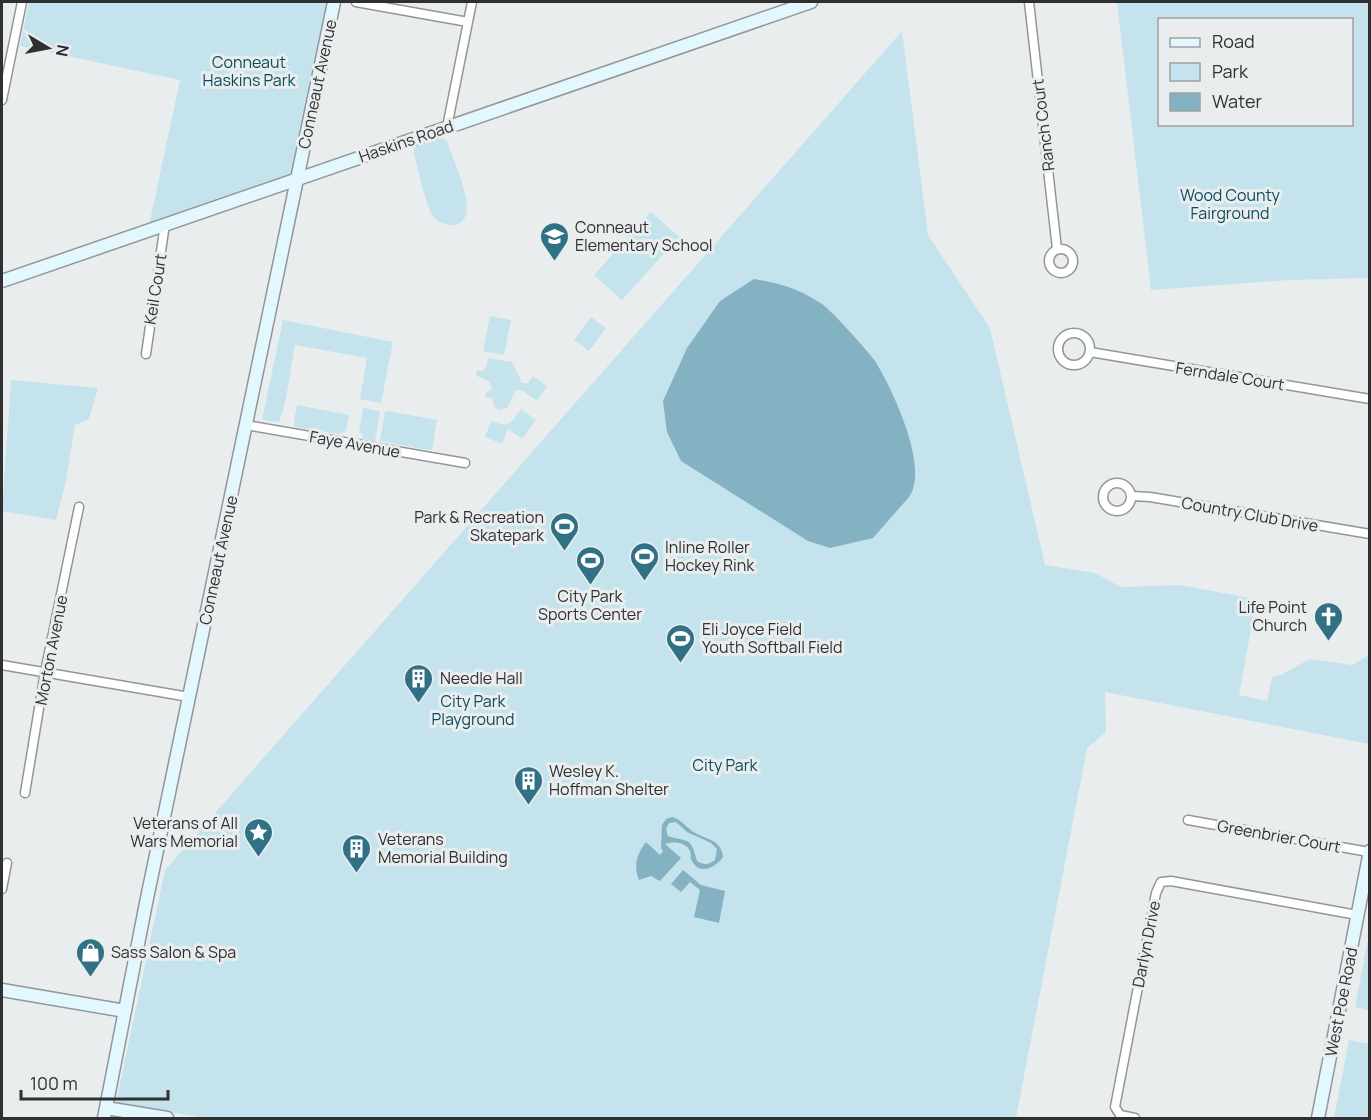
<svg xmlns="http://www.w3.org/2000/svg" width="1371" height="1120" font-family="Manrope,sans-serif">
  <style>
    .green { fill: #c5e3ed; fill-rule: evenodd }
    .water { fill: #84b2c2; fill-rule: evenodd }
    .lines { fill: none; stroke-linecap: round; stroke-linejoin: round }
    .street-casing { stroke: #939698; stroke-width: 11 }
    .secondary-casing { stroke: #939698; stroke-width: 15 }
    .street { stroke: #fff; stroke-width: 8 }
    .secondary { stroke: #e2f7fe; stroke-width: 12 }
    .labels { text-anchor: middle; dominant-baseline: central; stroke-width: 6; stroke-linejoin: round; paint-order: stroke }
    .park-label { font-size: 16px; fill: #094c5d; stroke: #e9edee }
    .street-label { font-size: 16px; fill: #2f3031; stroke: #e9edee }
    .poi-label { font-size: 16px; fill: #2f3031; stroke: #e9edee; text-anchor: start }
  </style>
  <rect width="100%" height="100%" fill="#e9edee"/>
  <path class="green" d="M29 2H334L297 178 148 230 180 80 20 46Z
    M1117 2H1369V278L1289 280 1151 290ZM1160 20H1352V124H1160Z
    M902 31 928 235 990 328 1045 565 1095 573 1121 587 1180 585 1255 599V607L1239 695 1267 701 1272 677 1281 675 1310 659 1352 665 1369 655V744L1105 692 1106 732 1087 748 1016 1118H205L116 1103 165 870Z
    M439 135 447 141C453 160 467 189 467 208 467 231 440 229 431 213 425 201 418 169 414 154V144Z
    M651 212 679 237 622 300 594 275Z
    M490 316 511 320 504 355 483 351Z
    M591 317 606 328 589 351 574 340Z
    M283 320 393 342 381 403 360 399 367 358 295 345 285 403 279 422 262 420Z
    M488 358 512 362 522 383H528L533 376 547 386 537 401 522 390H516L507 408 498 410 494 406 493 398 485 397 486 392 492 390C491 380 484 378 476 376L477 370 483 371 486 368Z
    M11 380 98 388 89 419 75 425 66 481 56 520 2 511Z
    M297 405 349 415 346 431 339 434 295 427 294 420Z
    M363 408 380 411 375 441 362 439 363 434 359 433Z
    M521 409 536 420 522 439 508 429 502 444 485 437 491 421C510 428 510 424 521 409Z
    M388 411 437 420 432 449 428 450 380 441 385 412Z
    M1369 934 1370 1010H1369L1355 1007Z
    M1349 1040 1369 1044V1118H1334Z"/>
  <path class="water" d="M754 279C782 284 798 288 822 304 831 310 868 351 875 361 892 388 930 468 909 497L873 538 830 548 808 541 681 461 667 432 663 401 687 348 720 301Z
    M672 817C682 820 684 825 692 831 705 840 721 838 723 857 716 867 700 876 692 861 689 856 692 857 690 851 686 842 673 841 665 844L681 858 660 881 651 876 639 880C633 865 637 854 646 842L660 855 663 851 661 848 662 825 666 819ZM676 822 687 832 711 843 717 849 715 860C708 865 704 865 697 861 690 836 690 843 668 836L666 829 669 823Z
    M683 870 701 885 725 891 719 923 694 917 700 890 690 882 681 892 671 884Z"/>
  <g class="lines">
    <defs>
      <path id="street" d="M356 2 468 22
        M1029 2 1057 249
        M2 100 22 2
        M447 127 472 2
        M1049 261a12 12 0 1 1 24 0a12 12 0 1 1-24 0Z
        M1058 349a16 16 0 1 1 32 0a16 16 0 1 1-32 0Z
        M1090 352 1370 399
        M146 354 165 224
        M246 425 465 463
        M1103 497a14 14 0 1 1 28 0a14 14 0 1 1-28 0Z
        M1131 496 1150 497 1370 534
        M2 665 189 697
        M25 793 45 672 79 507
        M1188 820 1369 852
        M2 889 7 863
        M1135 1118 1120 1115 1115 1107 1156 893 1161 882 1171 881 1357 915"/>
      <path id="secondary" d="M2 281 811 2
        M2 990 125 1011
        M106 1108 167 1118
        M104 1118 146 903 334 2
        M1318 1118 1370 851"/>
    </defs>
    <use href="#street" class="street-casing"/>
    <use href="#secondary" class="secondary-casing"/>
    <use href="#street" class="street"/>
    <use href="#secondary" class="secondary"/>
  </g>
  <defs>
    <symbol id="school-pin" viewBox="-11 -11 22 30"><path d="M0 17L-7.5 6A9.5 9.5 0 1 1 7.5 6Z" fill="#317185" stroke="#e9edee"/><path d="M0-5L7-2L0 1L-7-2ZM-4 1L0 2.5L4 1V4Q0 6-4 4Z" fill="#fff"/></symbol>
    <symbol id="stadium-pin" viewBox="-11 -11 22 30"><path d="M0 17L-7.5 6A9.5 9.5 0 1 1 7.5 6Z" fill="#317185" stroke="#e9edee"/><path d="M0-5a6.5 5 0 1 0 0 10a6.5 5 0 1 0 0-10ZM-3.5-1.8h7v3.6h-7Z" fill="#fff"/></symbol>
    <symbol id="church-pin" viewBox="-11 -11 22 30"><path d="M0 17L-7.5 6A9.5 9.5 0 1 1 7.5 6Z" fill="#317185" stroke="#e9edee"/><path d="M-1.2-6h2.4v3.5h3.3v2.4h-3.3V6h-2.4V-.1h-3.3v-2.4h3.3Z" fill="#fff"/></symbol>
    <symbol id="building-pin" viewBox="-11 -11 22 30"><path d="M0 17L-7.5 6A9.5 9.5 0 1 1 7.5 6Z" fill="#317185" stroke="#e9edee"/><path d="M-4-6H4V6H1V3H-1V6H-4ZM-2.5-4.3h1.7v1.8h-1.7ZM.8-4.3h1.7v1.8H.8ZM-2.5-1h1.7V.8h-1.7ZM.8-1h1.7V.8H.8Z" fill="#fff"/></symbol>
    <symbol id="sight-pin" viewBox="-11 -11 22 30"><path d="M0 17L-7.5 6A9.5 9.5 0 1 1 7.5 6Z" fill="#317185" stroke="#e9edee"/><path d="M0-6L1.8-2.2L6-1.7L2.9 1.2L3.7 5.4L0 3.3L-3.7 5.4L-2.9 1.2L-6-1.7L-1.8-2.2Z" fill="#fff"/></symbol>
    <symbol id="shop-pin" viewBox="-11 -11 22 30"><path d="M0 17L-7.5 6A9.5 9.5 0 1 1 7.5 6Z" fill="#317185" stroke="#e9edee"/><path d="M-5-2.5h2.3a2.7 3.5 0 0 1 5.4 0H5L5.5 6h-11ZM-1.5-2.5h3a1.5 2.3 0 0 0-3 0Z" fill="#fff"/></symbol>
  </defs>
  <g fill-rule="evenodd">
    <use href="#school-pin" x="538" y="220" width="33" height="45"/>
    <use href="#stadium-pin" x="548" y="510" width="33" height="45"/>
    <use href="#stadium-pin" x="628" y="540" width="33" height="45"/>
    <use href="#stadium-pin" x="574" y="544" width="33" height="45"/>
    <use href="#church-pin" x="1312" y="600" width="33" height="45"/>
    <use href="#stadium-pin" x="664" y="622" width="33" height="45"/>
    <use href="#building-pin" x="402" y="662" width="33" height="45"/>
    <use href="#building-pin" x="512" y="764" width="33" height="45"/>
    <use href="#sight-pin" x="242" y="816" width="33" height="45"/>
    <use href="#building-pin" x="340" y="832" width="33" height="45"/>
    <use href="#shop-pin" x="74" y="936" width="33" height="45"/>
  </g>
  <g class="labels">
    <g class="park-label">
      <text x="249" y="62">Conneaut<tspan x="249" dy="18">Haskins Park</tspan></text>
      <text x="1230" y="195">Wood County<tspan x="1230" dy="18">Fairground</tspan></text>
      <text x="473" y="701">City Park<tspan x="473" dy="18">Playground</tspan></text>
      <text x="725" y="765">City Park</text>
    </g>
    <g class="street-label">
      <text transform="translate(317 84) rotate(-78)">Conneaut Avenue</text>
      <text transform="translate(1043 125) rotate(-97)">Ranch Court</text>
      <text transform="translate(406 141) rotate(-19)">Haskins Road</text>
      <text transform="translate(155 289) rotate(-81)">Keil Court</text>
      <text transform="translate(1230 376) rotate(9)">Ferndale Court</text>
      <text transform="translate(355 444) rotate(10)">Faye Avenue</text>
      <text transform="translate(1250 514) rotate(10)">Country Club Drive</text>
      <text transform="translate(218 560) rotate(-78)">Conneaut Avenue</text>
      <text transform="translate(51 650) rotate(-79)">Morton Avenue</text>
      <text transform="translate(1279 836) rotate(10)">Greenbrier Court</text>
      <text transform="translate(1146 944) rotate(-79)">Darlyn Drive</text>
      <text transform="translate(1341 1002) rotate(-79)">West Poe Road</text>
    </g>
    <g class="poi-label">
      <text x="575" y="227">Conneaut<tspan x="575" dy="18">Elementary School</tspan></text>
      <text x="544" y="517" text-anchor="end">Park &amp; Recreation<tspan x="544" dy="18">Skatepark</tspan></text>
      <text x="665" y="547">Inline Roller<tspan x="665" dy="18">Hockey Rink</tspan></text>
      <text x="590" y="596" text-anchor="middle">City Park<tspan x="590" dy="18">Sports Center</tspan></text>
      <text x="1307" y="607" text-anchor="end">Life Point<tspan x="1307" dy="18">Church</tspan></text>
      <text x="702" y="629">Eli Joyce Field<tspan x="702" dy="18">Youth Softball Field</tspan></text>
      <text x="440" y="678">Needle Hall</text>
      <text x="549" y="771">Wesley K.<tspan x="549" dy="18">Hoffman Shelter</tspan></text>
      <text x="238" y="823" text-anchor="end">Veterans of All<tspan x="238" dy="18">Wars Memorial</tspan></text>
      <text x="378" y="839">Veterans<tspan x="378" dy="18">Memorial Building</tspan></text>
      <text x="111" y="952">Sass Salon &amp; Spa</text>
    </g>
  </g>
  <rect width="1371" height="1120" fill="none" stroke="#2f3031" stroke-width="6"/>
  <rect x="1158" y="18" width="195" height="108" fill="#e9edee" stroke="#9fa1a2" stroke-width="1.5"/>
  <rect x="1170" y="38" width="30" height="9" fill="#e2f7fe" stroke="#9fa1a2" stroke-width="1.5"/>
  <text x="1212" y="48" font-size="18" fill="#2f3031">Road</text>
  <rect x="1170" y="63" width="30" height="18" fill="#c5e3ed" stroke="#9fa1a2" stroke-width="1.5"/>
  <text x="1212" y="78" font-size="18" fill="#2f3031">Park</text>
  <rect x="1170" y="93" width="30" height="18" fill="#84b2c2" stroke="#9fa1a2" stroke-width="1.5"/>
  <text x="1212" y="108" font-size="18" fill="#2f3031">Water</text>
  <g transform="translate(48 48) rotate(100)" stroke="#e9edee" stroke-width="4.5" paint-order="stroke">
  <path d="M0-4.5L10 22L0 15L-10 22Z" fill="#2f3031"/>
  <text y="-9" font-size="16" font-weight="bold" text-anchor="middle" fill="#2f3031">N</text>
  </g>
  <path d="M21 1090v9h147v-9" fill="none" stroke="#2f3031" stroke-width="3"/>
  <text x="30" y="1090" font-size="18" fill="#2f3031" stroke="#e9edee" stroke-width="4.5" paint-order="stroke">100 m</text>
</svg>
